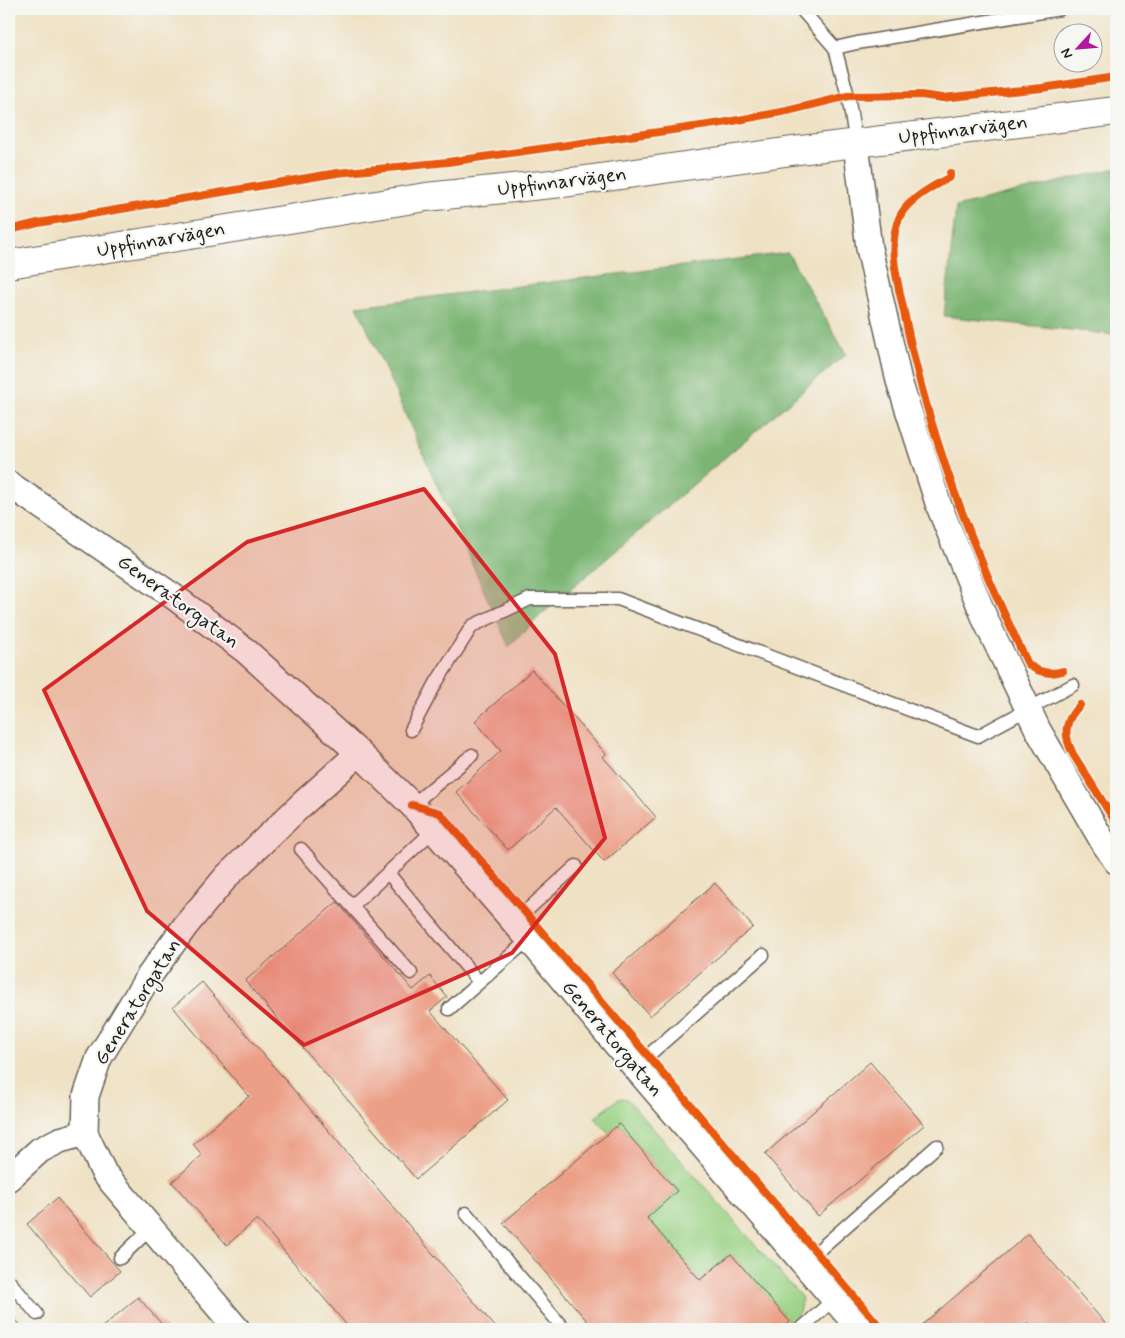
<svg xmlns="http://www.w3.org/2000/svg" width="1125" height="1338" font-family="Mynerve,sans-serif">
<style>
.green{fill:#9bd386;stroke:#5c7851}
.forest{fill:#7cb573;stroke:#4c6848}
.building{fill:#ec9f86}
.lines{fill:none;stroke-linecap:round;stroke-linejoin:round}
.service-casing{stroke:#666156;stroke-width:15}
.minor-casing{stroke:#666156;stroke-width:28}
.tertiary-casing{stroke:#666156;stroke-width:30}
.service{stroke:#fff;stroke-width:12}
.minor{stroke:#fff;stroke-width:25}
.tertiary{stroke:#fff;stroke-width:28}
.cycleway-casing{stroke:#f6f6f2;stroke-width:11}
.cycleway{stroke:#e8590c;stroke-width:8}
.marked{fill:#d62828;fill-opacity:0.2;stroke:#d62828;stroke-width:4;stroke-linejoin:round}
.labels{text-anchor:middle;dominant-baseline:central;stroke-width:4.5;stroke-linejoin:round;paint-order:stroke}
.street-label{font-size:20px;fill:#1c1c1c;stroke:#f6f6f2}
</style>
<rect width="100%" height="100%" fill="#f6f6f2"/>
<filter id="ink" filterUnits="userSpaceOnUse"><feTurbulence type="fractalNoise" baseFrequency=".02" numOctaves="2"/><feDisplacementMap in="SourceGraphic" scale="10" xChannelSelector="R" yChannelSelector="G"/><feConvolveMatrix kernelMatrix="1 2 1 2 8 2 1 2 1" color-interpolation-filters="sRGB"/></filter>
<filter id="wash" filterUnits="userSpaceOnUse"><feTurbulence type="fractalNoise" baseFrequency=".0096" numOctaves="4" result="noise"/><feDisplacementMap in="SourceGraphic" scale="20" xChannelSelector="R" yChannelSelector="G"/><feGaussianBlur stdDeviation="1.12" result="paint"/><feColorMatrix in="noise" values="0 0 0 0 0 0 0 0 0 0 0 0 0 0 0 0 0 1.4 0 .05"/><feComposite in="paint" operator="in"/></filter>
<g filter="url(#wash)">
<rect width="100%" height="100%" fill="#efe1c3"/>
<path class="green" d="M623 1098 628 1100 802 1298 799 1313 790 1322 731 1254 700 1280 647 1218 677 1191 619 1124 609 1133 595 1118 618 1099Z"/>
<path class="forest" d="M1116 168V335L944 316 956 207Z
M788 253 846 354 542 614 509 647 357 306Z"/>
<g id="blocks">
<path class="building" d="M532 670 606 754 603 757 656 817 604 862 556 807 508 850 456 792 501 751 475 721Z
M715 883 753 927 650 1016 612 973Z
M337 902 413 990 430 976 447 997 430 1011 508 1100 416 1179 245 981Z
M202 982 497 1329H350L257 1219 227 1245 172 1182 202 1155 193 1144 249 1096 173 1007Z
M870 1062 924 1125 818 1216 765 1154Z
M619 1124 677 1191 647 1218 700 1280 731 1254 790 1322 781 1329H594L503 1223Z
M57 1198 120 1271 90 1297 27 1224Z
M1028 1234 1110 1329H1034L1028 1322 1020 1329H928L923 1324Z
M138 1297 166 1329H100Z
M9 1312 24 1329H9Z"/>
</g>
</g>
<g filter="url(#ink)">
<use href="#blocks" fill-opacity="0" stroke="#666156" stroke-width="1"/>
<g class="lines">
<defs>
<path id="service" d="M801 9 835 48 848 96 856 144
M835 48 857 43 1060 9
M411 730 436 683 472 626 530 599H618L978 736 1073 685
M412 805 472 755
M301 849 411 973
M388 873 479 982
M352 906 434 830
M514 922 576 866
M449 1009 529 939
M635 1067 763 955
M466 1213 564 1329
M120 1258 151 1228
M804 1263 937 1146
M9 1281 37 1314
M801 1329 834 1299"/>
<path id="minor" d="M856 144 869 248 899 381 939 506 986 621 1038 730 1102 840 1116 861
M9 484 177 599 246 651 359 753 412 805 529 939 635 1067 860 1329
M9 1178 40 1150 60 1140 85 1133
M237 1329 104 1173 85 1133 86 1096 99 1058 147 979 186 925 227 876 300 806 359 753"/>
<path id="tertiary" d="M9 264 426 197 571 182 792 151 1116 111"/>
</defs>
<use href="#service" class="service-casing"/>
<use href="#minor" class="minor-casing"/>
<use href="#tertiary" class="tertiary-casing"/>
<use href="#service" class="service"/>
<use href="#minor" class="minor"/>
<use href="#tertiary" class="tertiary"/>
<defs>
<path id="cycleway" d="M950 173V177C935 185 908 199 900 216 886 245 898 283 904 312 928 434 973 552 1028 664 1038 673 1049 675 1063 671
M9 230 38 223 337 173 448 162 722 123 787 111 848 96 921 95 942 98 1042 88 1116 77
M1080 705C1064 721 1063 734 1073 754L1116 823
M412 805 440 813 882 1329"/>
</defs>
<use href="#cycleway" class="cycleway-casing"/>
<use href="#cycleway" class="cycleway"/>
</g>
</g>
<path class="marked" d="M424 489 555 654 605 838 512 953 304 1045 147 911 44 690 247 542Z"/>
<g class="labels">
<g class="street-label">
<text transform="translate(963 130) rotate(-7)">Uppfinnarvägen</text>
<text transform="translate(562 182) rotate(-7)">Uppfinnarvägen</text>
<text transform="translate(161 240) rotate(-10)">Uppfinnarvägen</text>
<text transform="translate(178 602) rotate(36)">Generatorgatan</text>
<text transform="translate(138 1002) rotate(-58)">Generatorgatan</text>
<text transform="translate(612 1039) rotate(50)">Generatorgatan</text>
</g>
</g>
<rect width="1125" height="1338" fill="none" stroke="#f6f6f2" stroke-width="30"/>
<g transform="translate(1078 48) rotate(244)"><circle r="24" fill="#f6f6f2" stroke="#9f9f9c"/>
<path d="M0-4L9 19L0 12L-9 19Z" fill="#b5179e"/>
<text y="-8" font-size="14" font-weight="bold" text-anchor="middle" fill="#1c1c1c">N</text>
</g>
</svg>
